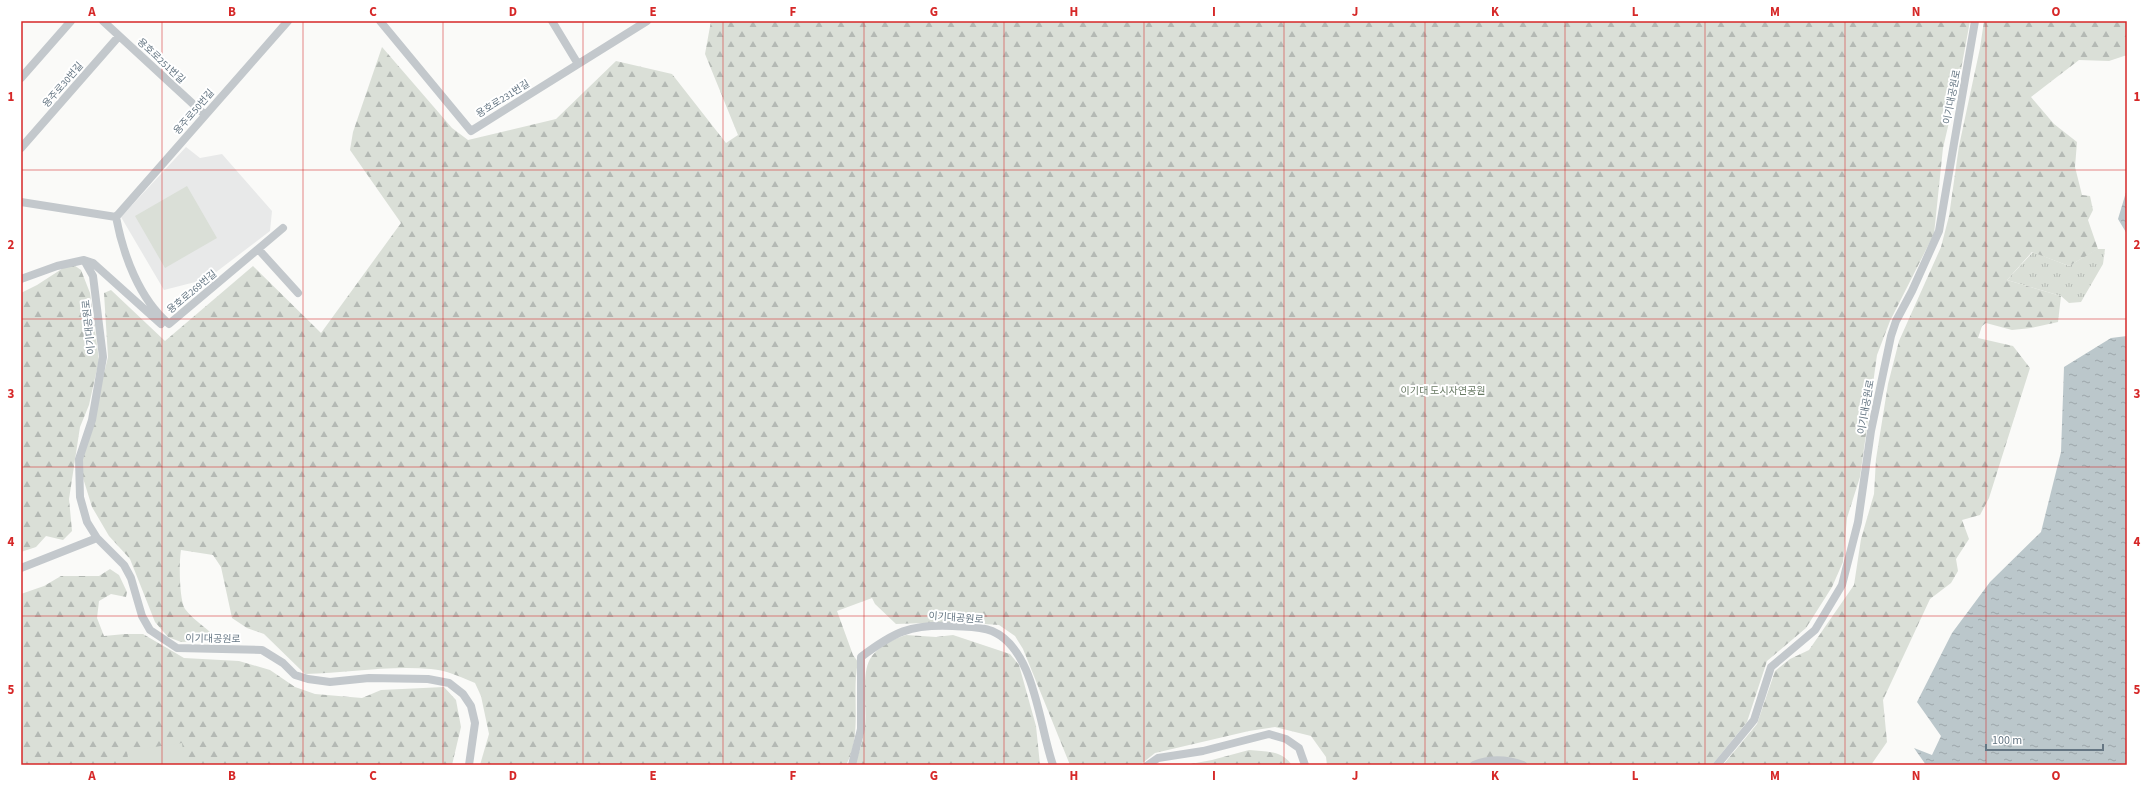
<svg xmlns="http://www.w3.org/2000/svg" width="2148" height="786" font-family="'Source Sans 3','Noto Sans KR',sans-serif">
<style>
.built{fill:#e8e9e9}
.grass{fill:url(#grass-tufts)}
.forest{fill:url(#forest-firs)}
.pitch{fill:#dadfd7}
.water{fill:url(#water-ripples)}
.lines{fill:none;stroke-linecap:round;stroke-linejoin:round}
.minor{stroke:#c3c8cc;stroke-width:8}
.grid{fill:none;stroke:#d62828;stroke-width:1;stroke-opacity:0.55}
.labels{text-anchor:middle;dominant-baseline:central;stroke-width:4;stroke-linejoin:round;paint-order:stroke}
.street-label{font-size:10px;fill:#657683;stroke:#fff}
.park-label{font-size:10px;fill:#687a64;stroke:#fff}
.neatline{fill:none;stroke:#d62828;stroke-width:1.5}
.grid-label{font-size:13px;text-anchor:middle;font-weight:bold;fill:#d62828}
</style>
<defs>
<pattern id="grass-tufts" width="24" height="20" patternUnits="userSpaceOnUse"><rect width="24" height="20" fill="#dadfd7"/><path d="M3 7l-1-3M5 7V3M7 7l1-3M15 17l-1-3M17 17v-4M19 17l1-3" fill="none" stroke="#b4b9b4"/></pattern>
<pattern id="forest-firs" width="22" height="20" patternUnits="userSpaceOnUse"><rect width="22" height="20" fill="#dadfd7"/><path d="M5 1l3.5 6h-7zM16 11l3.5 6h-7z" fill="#b4b9b4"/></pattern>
<pattern id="water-ripples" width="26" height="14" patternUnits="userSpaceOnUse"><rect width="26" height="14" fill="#bbc7cb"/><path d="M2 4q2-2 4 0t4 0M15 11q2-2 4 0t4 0" fill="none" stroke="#9ca6aa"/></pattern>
</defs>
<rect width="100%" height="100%" fill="#fafaf8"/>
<path class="built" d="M186 147 200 158 222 154 272 211 270 231 207 279 164 290 121 217Z"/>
<path class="grass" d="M2097 249H2105L2103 264 2081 302 2069 303 2061 296 2007 280 2033 252 2069 266Z"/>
<path class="forest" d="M711 21H1970L1960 75 1943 148 1934 234 1890 321 1877 355 1860 477 1847 518 1843 562 1832 587 1806 628 1767 661 1747 722 1712 765H1531L1513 759 1472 765H1327L1326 757 1311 736 1275 727 1249 731 1155 753 1140 765H1070L1023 649 1015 636 999 625 956 622 896 624 875 604 872 598 837 611 853 655 858 662C851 693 863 736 846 765H480L489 734 481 696 475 683C461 677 446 670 431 669 389 665 347 673 305 674L264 634 247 628 232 618 221 567 213 555 181 550C179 562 179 599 185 609 192 618 202 625 210 632L211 641 181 642 168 637 155 622 130 559 109 536 92 507 83 478V458L108 357 104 293 111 290 165 341 253 266 321 333 401 223 350 150 353 132 382 47 452 128 468 140 556 119 616 61 672 74 726 143 738 135 705 54Z
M1984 21H2127V55L2109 61 2079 60 2031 97 2054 124 2077 142 2075 167 2082 195 2090 196 2093 210 2088 220 2098 249 2069 266 2032 252 2007 280 2061 296 2058 322 2031 328 2012 330 1986 323 1982 326 1978 338 2013 346 2030 368 1989 498 1980 515 1962 520 1969 539 1956 559 1958 571 1951 583 1930 599 1883 700 1887 742 1871 765H1723L1757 724 1775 671 1790 659 1809 650 1854 585 1861 539 1874 494 1876 459 1888 384 1899 341 1941 247 1949 216 1959 146 1980 48Z
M71 263 81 270 90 293 99 360 89 405 80 427 69 499 72 531 63 540 46 536 36 547 21 552V293L37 285Z
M110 569 119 575 127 592 126 597 111 594 99 601 97 618 104 636 125 634H143L184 658 239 661 270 670 295 687 315 694 362 698 381 690 444 687 456 700 461 727 452 765H21V594L44 586 61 576H99Z
M906 635 936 637 953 635 1010 654 1019 665 1036 726 1040 765H854C860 752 863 740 865 726 867 708 861 675 870 659 877 647 893 639 906 635Z
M1249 750C1267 752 1281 750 1292 765H1185L1212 760Z"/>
<path class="pitch" d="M187 186 217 238 165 268 135 216Z
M182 743 185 765H129L127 751Z"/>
<path class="water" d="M2127 189V234L2118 219Z
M2127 336V765H1926L1914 748 1932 755 1941 736 1917 702 1952 633 1990 582 2041 532 2061 452 2064 367 2111 338Z"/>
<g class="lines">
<path class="minor" d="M103 21 205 115
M380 21 471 131 647 21
M552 21 578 64
M21 78 71 21
M21 148 119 36
M21 202 116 217
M116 217C123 254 139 299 169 324L283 228
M116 217 288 21
M259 250 298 293
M84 260 93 263 161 324
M21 279 57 266 84 260 93 276 103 357 92 420 79 459 80 497 87 522 97 538 124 565 131 578 142 616 150 630 177 648 262 650 283 663 295 675 308 679 330 682 369 678 428 679 449 683 463 694 471 706 475 723 469 765
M21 568 97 538
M852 765 861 729V657C894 632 910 624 953 626 965 627 980 626 992 631 1035 649 1039 726 1053 765
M1148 765 1158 758 1203 751 1269 734 1286 739 1299 748 1305 765
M1474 765C1491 758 1506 759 1523 765
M1717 765 1754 720 1771 667 1815 630 1842 585 1858 522 1871 431 1891 336 1896 321 1912 291 1939 231 1975 21"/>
</g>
<path class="grid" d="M162 21V765M303 21V765M443 21V765M583 21V765M723 21V765M864 21V765M1004 21V765M1144 21V765M1284 21V765M1425 21V765M1565 21V765M1705 21V765M1845 21V765M1986 21V765M21 170H2127M21 319H2127M21 467H2127M21 616H2127"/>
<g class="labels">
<g class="street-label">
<text transform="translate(161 61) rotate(43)">용호로251번길</text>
<text transform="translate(63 85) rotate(-49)">용주로30번길</text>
<text transform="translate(1952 97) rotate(-79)">이기대공원로</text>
<text transform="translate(503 99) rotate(-32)">용호로231번길</text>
<text transform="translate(194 112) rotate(-49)">용주로50번길</text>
<text transform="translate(192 292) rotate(-40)">용호로269번길</text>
<text transform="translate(89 327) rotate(-96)">이기대공원로</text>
<text transform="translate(1866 407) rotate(-80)">이기대공원로</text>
<text transform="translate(956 618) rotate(4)">이기대공원로</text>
<text transform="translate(213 639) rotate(1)">이기대공원로</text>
</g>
<g class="park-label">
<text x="1443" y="391">이기대 도시자연공원</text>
</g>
</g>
<rect width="2148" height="786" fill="none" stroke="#ffffff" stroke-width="44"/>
<path d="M1986 744v6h117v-6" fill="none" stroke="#657683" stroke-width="2"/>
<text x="1992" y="744" font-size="12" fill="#657683" stroke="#ffffff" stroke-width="3" paint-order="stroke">100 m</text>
<rect x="22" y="22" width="2104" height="742" class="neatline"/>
<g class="grid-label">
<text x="92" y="16">A</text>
<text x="232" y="16">B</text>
<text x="373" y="16">C</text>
<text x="513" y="16">D</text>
<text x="653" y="16">E</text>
<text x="793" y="16">F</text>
<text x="934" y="16">G</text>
<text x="1074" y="16">H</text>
<text x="1214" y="16">I</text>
<text x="1355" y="16">J</text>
<text x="1495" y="16">K</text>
<text x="1635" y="16">L</text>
<text x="1775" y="16">M</text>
<text x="1916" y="16">N</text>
<text x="2056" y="16">O</text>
<text x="11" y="101">1</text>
<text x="2137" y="101">1</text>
<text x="11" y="249">2</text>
<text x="2137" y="249">2</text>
<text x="11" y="398">3</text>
<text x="2137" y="398">3</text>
<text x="11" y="546">4</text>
<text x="2137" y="546">4</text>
<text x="11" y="694">5</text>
<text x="2137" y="694">5</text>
<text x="92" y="780">A</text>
<text x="232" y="780">B</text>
<text x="373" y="780">C</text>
<text x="513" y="780">D</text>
<text x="653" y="780">E</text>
<text x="793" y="780">F</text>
<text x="934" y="780">G</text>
<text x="1074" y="780">H</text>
<text x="1214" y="780">I</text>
<text x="1355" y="780">J</text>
<text x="1495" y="780">K</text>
<text x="1635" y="780">L</text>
<text x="1775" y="780">M</text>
<text x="1916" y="780">N</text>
<text x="2056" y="780">O</text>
</g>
</svg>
